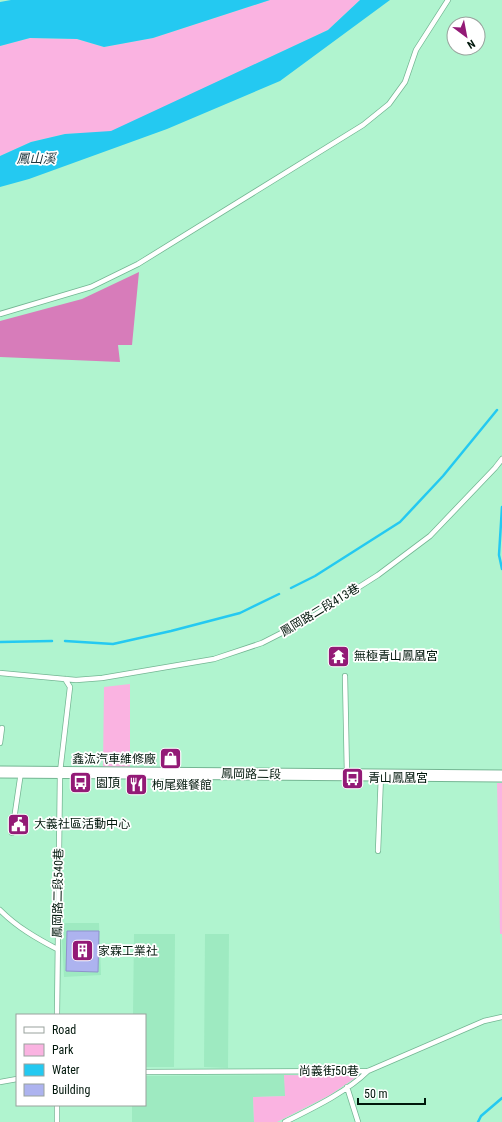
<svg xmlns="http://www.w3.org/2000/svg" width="502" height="1122" font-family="'Roboto Condensed','Noto Sans TC',sans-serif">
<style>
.built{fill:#9eeac1}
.green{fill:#fab3e1}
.forest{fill:#d77cba}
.water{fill:#24c9f1}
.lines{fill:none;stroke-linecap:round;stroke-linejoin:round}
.stream{stroke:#24c9f1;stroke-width:2.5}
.building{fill:#adb3ef;stroke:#8e93cc}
.service-casing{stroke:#74b693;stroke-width:6}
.tertiary-casing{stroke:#74b693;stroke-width:13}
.service{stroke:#fff;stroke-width:4.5}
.tertiary{stroke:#fff;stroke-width:11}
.labels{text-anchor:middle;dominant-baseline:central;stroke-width:3.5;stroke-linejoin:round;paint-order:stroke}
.street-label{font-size:12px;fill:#00170b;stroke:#fff}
.poi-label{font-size:12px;fill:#00170b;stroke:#fff;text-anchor:start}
.water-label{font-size:13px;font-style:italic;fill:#1d353d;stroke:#fff}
</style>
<rect width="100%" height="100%" fill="#b0f4cf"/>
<path class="built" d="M62 923H99L101 975 64 977 62 941Z
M134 934H175L174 1067H145V1015H133Z
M205 934H229L228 1068 204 1067Z
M284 1075 286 1096 253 1097 254 1122H132V1105H145V1076Z"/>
<path class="green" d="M270 0H360L328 30 111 132 65 134 31 142 0 156V46L30 38 77 39 104 47 153 38Z
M130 684V767H103L104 687Z
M497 783H502V934H500Z
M284 1075 358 1076 330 1095 277 1122H254L253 1097 285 1096Z"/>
<path class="forest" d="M139 272 132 345H118L120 362 0 357V321L82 299Z"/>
<path class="water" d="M11 0H270L153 38 104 47 77 39 30 38 0 46V2Z
M360 0H390L280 81 167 129 29 179 0 187V156L31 142 65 134 111 131 328 30Z"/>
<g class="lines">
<path class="stream" d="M502 507 499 555 502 569
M291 588 315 576 400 522 443 476 497 410
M65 641 113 644 171 631 240 613 279 594
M0 642 52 641
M478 1122 481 1116 502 1098"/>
</g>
<path class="building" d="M67 931H99L98 972 66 971Z"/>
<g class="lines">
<defs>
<path id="service" d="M0 314 91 287 138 264 363 125 389 104 405 82 416 50 448 0
M0 673 76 680 102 678 214 659 262 643 307 620 378 575 430 536 495 468 502 459
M345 676 347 775
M0 743 2 728
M12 833 21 772
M378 851 381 775
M0 910C17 927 36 938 57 949
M57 1015 60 772 70 687 65 679
M145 1072 368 1071 484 1021 502 1017
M0 1082 17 1079
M347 1087 358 1122
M57 1122V1105
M285 1122C311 1109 347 1092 368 1071"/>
<path id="tertiary" d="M0 772 502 776"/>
</defs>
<use href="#service" class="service-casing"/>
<use href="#tertiary" class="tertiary-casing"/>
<use href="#service" class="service"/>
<use href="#tertiary" class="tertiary"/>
</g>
<defs>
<symbol id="temple-square" viewBox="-11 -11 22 22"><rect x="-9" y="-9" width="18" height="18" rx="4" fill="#931a76" stroke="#fff"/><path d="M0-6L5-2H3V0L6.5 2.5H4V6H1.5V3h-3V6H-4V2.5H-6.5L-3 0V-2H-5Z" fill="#fff"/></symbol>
<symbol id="shop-square" viewBox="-11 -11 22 22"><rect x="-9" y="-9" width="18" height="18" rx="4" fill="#931a76" stroke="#fff"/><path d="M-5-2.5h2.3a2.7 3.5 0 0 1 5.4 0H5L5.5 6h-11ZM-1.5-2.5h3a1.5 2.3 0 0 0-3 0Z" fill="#fff"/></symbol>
<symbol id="bus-square" viewBox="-11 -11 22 22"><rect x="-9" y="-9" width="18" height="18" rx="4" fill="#931a76" stroke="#fff"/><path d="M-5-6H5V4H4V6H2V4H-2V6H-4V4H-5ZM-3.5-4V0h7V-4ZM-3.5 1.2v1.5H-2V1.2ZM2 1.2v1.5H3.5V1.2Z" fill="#fff"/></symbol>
<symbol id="restaurant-square" viewBox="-11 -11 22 22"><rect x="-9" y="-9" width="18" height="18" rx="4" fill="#931a76" stroke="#fff"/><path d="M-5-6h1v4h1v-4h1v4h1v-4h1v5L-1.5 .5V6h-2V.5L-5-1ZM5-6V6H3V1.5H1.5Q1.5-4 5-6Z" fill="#fff"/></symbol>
<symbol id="civic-square" viewBox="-11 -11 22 22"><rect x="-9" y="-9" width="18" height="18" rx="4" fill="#931a76" stroke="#fff"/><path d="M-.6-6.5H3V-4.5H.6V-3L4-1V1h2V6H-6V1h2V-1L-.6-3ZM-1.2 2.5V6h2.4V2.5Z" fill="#fff"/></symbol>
<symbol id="building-square" viewBox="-11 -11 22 22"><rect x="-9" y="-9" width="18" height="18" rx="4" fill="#931a76" stroke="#fff"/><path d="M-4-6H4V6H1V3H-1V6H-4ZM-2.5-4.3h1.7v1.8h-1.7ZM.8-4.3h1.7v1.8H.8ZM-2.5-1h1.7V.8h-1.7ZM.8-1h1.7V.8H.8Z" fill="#fff"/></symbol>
</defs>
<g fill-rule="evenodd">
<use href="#temple-square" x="326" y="644" width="25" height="25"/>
<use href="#shop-square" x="158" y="746" width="25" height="25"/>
<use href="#bus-square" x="340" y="766" width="25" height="25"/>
<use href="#bus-square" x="68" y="770" width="25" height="25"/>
<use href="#restaurant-square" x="124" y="772" width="25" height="25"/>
<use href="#civic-square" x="6" y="812" width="25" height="25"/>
<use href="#building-square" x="70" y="938" width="25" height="25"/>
</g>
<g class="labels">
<g class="street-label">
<text transform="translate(320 610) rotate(-31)">鳳岡路二段413巷</text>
<text transform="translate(251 774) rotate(1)">鳳岡路二段</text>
<text transform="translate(58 893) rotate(-89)">鳳岡路二段540巷</text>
<text x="329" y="1071">尚義街50巷</text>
</g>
<g class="poi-label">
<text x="354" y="656">無極青山鳳凰宮</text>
<text x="156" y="759" text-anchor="end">鑫汯汽車維修廠</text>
<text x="368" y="778">青山鳳凰宮</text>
<text x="96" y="783">園頂</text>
<text x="152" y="785">枸尾雞餐館</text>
<text x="34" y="824">大義社區活動中心</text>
<text x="98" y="951">家霖工業社</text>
</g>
<g class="water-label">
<text x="36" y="158">鳳山溪</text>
</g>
</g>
<rect x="16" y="1014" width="130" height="92" fill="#ffffff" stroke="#99a29d"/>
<rect x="24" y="1027" width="20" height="6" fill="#ffffff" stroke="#99a29d"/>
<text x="52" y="1034" font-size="12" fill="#00170b">Road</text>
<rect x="24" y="1044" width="20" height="12" fill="#fab3e1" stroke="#99a29d"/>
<text x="52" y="1054" font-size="12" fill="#00170b">Park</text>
<rect x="24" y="1064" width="20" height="12" fill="#24c9f1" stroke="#99a29d"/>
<text x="52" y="1074" font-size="12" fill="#00170b">Water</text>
<rect x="24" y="1084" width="20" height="12" fill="#adb3ef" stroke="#99a29d"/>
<text x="52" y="1094" font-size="12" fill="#00170b">Building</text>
<g transform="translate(466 36) rotate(148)"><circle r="19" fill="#ffffff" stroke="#99a29d"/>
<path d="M0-3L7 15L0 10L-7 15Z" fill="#931a76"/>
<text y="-6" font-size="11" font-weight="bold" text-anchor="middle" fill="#00170b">N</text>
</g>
<path d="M358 1098v6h67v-6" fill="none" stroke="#00170b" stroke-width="2"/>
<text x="364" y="1098" font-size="12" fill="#00170b" stroke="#ffffff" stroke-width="3" paint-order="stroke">50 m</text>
</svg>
